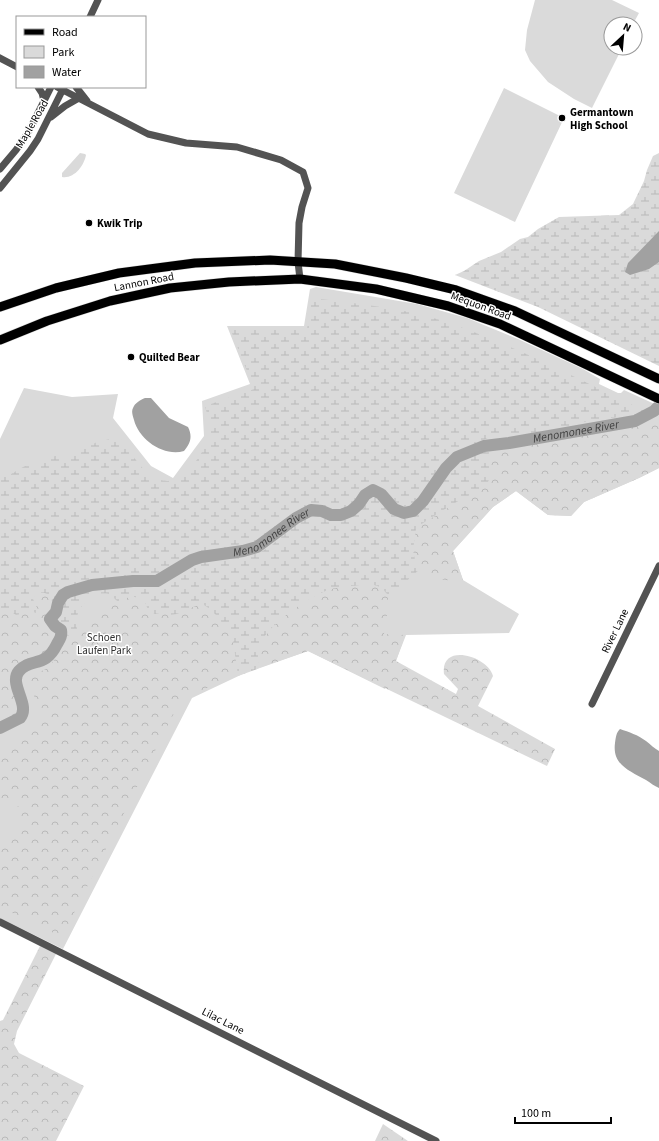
<svg xmlns="http://www.w3.org/2000/svg" width="659" height="1141" font-family="'Source Sans 3',sans-serif">
<style>
.green{fill:#dadada}
.forest{fill:url(#forest-crowns)}
.wetland{fill:url(#wetland-marsh)}
.water{fill:#a1a1a1}
.lines{fill:none;stroke-linecap:round;stroke-linejoin:round}
.river{stroke:#a1a1a1;stroke-width:12}
.major-casing{stroke:#dbdbdb;stroke-width:10}
.minor{stroke:#535353;stroke-width:7}
.major{stroke:#000;stroke-width:9}
.poi-dot{fill:#000;stroke:#fff;stroke-width:1.5}
.labels{text-anchor:middle;dominant-baseline:central;stroke-width:3;stroke-linejoin:round;paint-order:stroke}
.poi-label{font-size:11px;font-weight:bold;fill:#000;stroke:#fff;text-anchor:start}
.street-label{font-size:11px;fill:#000;stroke:#fff}
.park-label{font-size:11px;fill:#313131;stroke:#fff}
.water-label{font-size:12px;font-style:italic;fill:#424242;stroke:#fff}
</style>
<defs>
<pattern id="forest-crowns" width="20" height="18" patternUnits="userSpaceOnUse"><rect width="20" height="18" fill="#dadada"/><path d="M2 6a3 3 0 1 1 6 0M12 15a3 3 0 1 1 6 0" fill="none" stroke="#b9b9b9"/></pattern>
<pattern id="wetland-marsh" width="20" height="14" patternUnits="userSpaceOnUse"><rect width="20" height="14" fill="#dadada"/><path d="M1 5h8M5 5V1M11 12h8M15 12V8" fill="none" stroke="#b9b9b9"/></pattern>
</defs>
<rect width="100%" height="100%" fill="#fff"/>
<path class="green" d="M535 0H612L639 13 633 24H611V48H622L592 108 574 99 548 82 530 61 525 50 527 30Z
M504 88 564 118 515 222 454 193Z
M80 153 85 154 86 155C84 166 74 179 62 177V173Z
M316 287 417 304 467 318 518 339 583 369 600 379 599 384 618 393H621L624 390 659 406V468L639 478 584 502 571 516 548 515 516 491 493 507 453 551 463 580 519 614 509 633 406 635 385 689 308 651 247 672 192 698 63 949 0 918V439L24 388 72 397 118 394 113 418 151 466 173 478 204 436 202 401 250 384 227 326H304L310 289Z"/>
<path class="forest" d="M653 416 659 419V468L639 478 584 502 571 516 548 515 516 491 493 507 453 551 463 580C447 582 419 578 414 560 411 550 415 538 416 528L459 501 483 488 491 475 488 457 489 452 496 448 504 446 528 445 551 439H568L599 431 639 424 648 421Z
M370 584C375 585 382 586 385 590 392 597 385 624 384 634L405 635 396 661 456 694 458 689 444 674C440 642 488 656 493 676L478 706 555 749 547 766 308 651 260 668C258 661 256 654 259 647 266 626 309 595 330 589 343 586 357 586 370 584Z
M39 592 46 593 52 598V604L47 616 50 625 59 633C58 636 49 652 46 654 37 660 15 662 12 673 9 687 19 700 20 713L17 717 0 723V608L13 613 26 609 32 613 36 607 33 599 35 594Z
M128 597H135L145 601 148 606 159 612 177 614 195 606 204 605 210 609 218 617 233 639 238 665 237 672 179 703 62 937 0 907V846L3 842 18 836C23 826 17 821 15 811L19 804C13 799 7 806 0 807V758C3 754 8 748 13 745 23 740 31 737 37 726 39 721 41 714 40 708 39 700 24 686 28 678 30 673 39 673 44 670 56 663 63 644 69 632H75L78 635 83 633 84 629 97 620 102 601H123Z
M40 946 56 954 17 1031 14 1044 19 1053 84 1086 56 1141H0V1021L3 1020Z
M383 1124 408 1141H375Z"/>
<path class="wetland" d="M659 153V366L538 307 455 275 464 271 479 261 501 252 520 239 528 237 538 229 559 217 619 215 633 204 644 181 647 170 653 156Z
M311 298C353 303 396 307 437 319 509 342 576 378 645 411L639 414 583 422 566 427H558L522 435 517 433H508L490 437 455 453 446 460 425 488 418 502 411 506 402 507C390 499 394 492 381 485 361 476 360 507 346 509 342 510 339 509 336 508 324 506 316 503 303 508L258 543 240 544 233 547 197 553 185 559 160 576 151 578 127 577 110 580 91 581 79 584 66 588 59 594V598L55 602 54 609 48 619C45 612 52 606 52 598 47 592 42 592 35 594L33 599 38 610 36 613 26 609 22 614 16 615 13 613 0 608V477L11 474 23 467 55 456 71 455 97 442 119 437C128 448 139 467 150 475 173 490 188 474 200 455 204 449 209 443 210 436 212 427 207 415 205 406L254 389 230 328 307 329Z
M484 452H489C488 462 493 472 488 482 483 491 469 495 460 500 445 509 430 518 416 528 414 546 410 554 420 569L389 597C380 581 368 584 352 586 344 587 335 587 328 590 307 598 266 625 259 647 257 654 258 661 260 668L238 676 233 639 218 617 210 609 204 605 195 606 177 614 170 615 165 612 155 614 148 610 145 602 135 597H128L123 601 118 602C116 600 113 597 111 595 98 589 82 602 78 613 76 620 77 628 77 635L75 632H69L64 626 58 624 57 618 62 613 63 605 65 598 69 596 95 590 127 586 153 585 176 576 199 562 211 561 244 554 259 553 271 546 292 526 311 516H322L336 520 350 519 364 507 372 496C382 495 388 519 410 517 424 516 430 497 437 487 440 482 446 481 449 477 452 471 454 466 459 461Z"/>
<path class="water" d="M659 231V262L649 269 630 275 625 272 628 263Z
M145 398H151L169 418 188 427C193 437 190 444 184 451 164 457 139 440 134 420 133 416 131 412 133 408 135 403 140 400 145 398Z
M620 729C629 732 638 735 646 741 651 745 654 748 659 751V788C654 786 651 783 646 780 630 771 612 765 615 743 616 737 616 733 620 729Z"/>
<g class="lines">
<path class="river" id="s1" d="M0 728 20 718C31 705 8 684 19 671 31 657 45 669 57 644 60 639 62 636 61 630L55 626 50 619 56 612 58 603 63 595 68 592 92 585 133 581H157L192 560 201 557 243 551 257 547 296 518 311 510 322 511 331 515H341L351 511 359 504 365 495 373 490 381 494 394 509 404 513 413 511 423 501 446 468 457 457 484 446 509 443 635 421 654 411 659 406"/>
<defs>
<path id="major" d="M0 307 56 288 119 273 195 263 270 260 335 264 406 278 456 290 515 311 659 379
M0 340 47 321 110 301 170 288 229 282 300 279 376 289 448 306 500 324 659 399"/>
</defs>
<use href="#major" class="major-casing"/>
<path class="minor" d="M90 17 98 0
M0 58 17 67
M38 87 42 93 44 101
M57 87 148 134 186 143 237 147 281 160 303 172 308 188 302 207 299 223 298 262 300 279
M76 87 87 101
M51 117 65 106 79 98
M0 169 16 150 29 131 51 87
M0 188 30 151 38 139 64 87
M592 704 659 566
M0 922 436 1141"/>
<use href="#major" class="major"/>
</g>
<g class="poi-dot">
<circle cx="562" cy="118" r="4"/>
<circle cx="89" cy="223" r="4"/>
<circle cx="131" cy="357" r="4"/>
</g>
<g class="labels">
<g class="poi-label">
<text x="570" y="112">Germantown<tspan x="570" dy="13">High School</tspan></text>
<text x="97" y="223">Kwik Trip</text>
<text x="139" y="357">Quilted Bear</text>
</g>
<g class="street-label">
<text transform="translate(32 124) rotate(-60)">Maple Road</text>
<text transform="translate(144 282) rotate(-11)">Lannon Road</text>
<text transform="translate(481 306) rotate(20)">Mequon Road</text>
<text transform="translate(615 631) rotate(-64)">River Lane</text>
<text transform="translate(223 1021) rotate(27)">Lilac Lane</text>
</g>
<g class="park-label">
<text x="104" y="637">Schoen<tspan x="104" dy="13">Laufen Park</tspan></text>
</g>
<g class="water-label">
<text stroke="none"><textPath href="#s1" startOffset="761">Menomonee River</textPath></text>
<text stroke="none"><textPath href="#s1" startOffset="401">Menomonee River</textPath></text>
</g>
</g>
<rect x="16" y="16" width="130" height="72" fill="#ffffff" stroke="#999999"/>
<rect x="24" y="29" width="20" height="6" fill="#000000" stroke="#999999"/>
<text x="52" y="36" font-size="12" fill="#000000">Road</text>
<rect x="24" y="46" width="20" height="12" fill="#dadada" stroke="#999999"/>
<text x="52" y="56" font-size="12" fill="#000000">Park</text>
<rect x="24" y="66" width="20" height="12" fill="#a1a1a1" stroke="#999999"/>
<text x="52" y="76" font-size="12" fill="#000000">Water</text>
<g transform="translate(623 36) rotate(26)"><circle r="19" fill="#ffffff" stroke="#999999"/>
<path d="M0-3L7 15L0 10L-7 15Z" fill="#000000"/>
<text y="-6" font-size="11" font-weight="bold" text-anchor="middle" fill="#000000">N</text>
</g>
<path d="M515 1117v6h96v-6" fill="none" stroke="#000000" stroke-width="2"/>
<text x="521" y="1117" font-size="12" fill="#000000" stroke="#ffffff" stroke-width="3" paint-order="stroke">100 m</text>
</svg>
